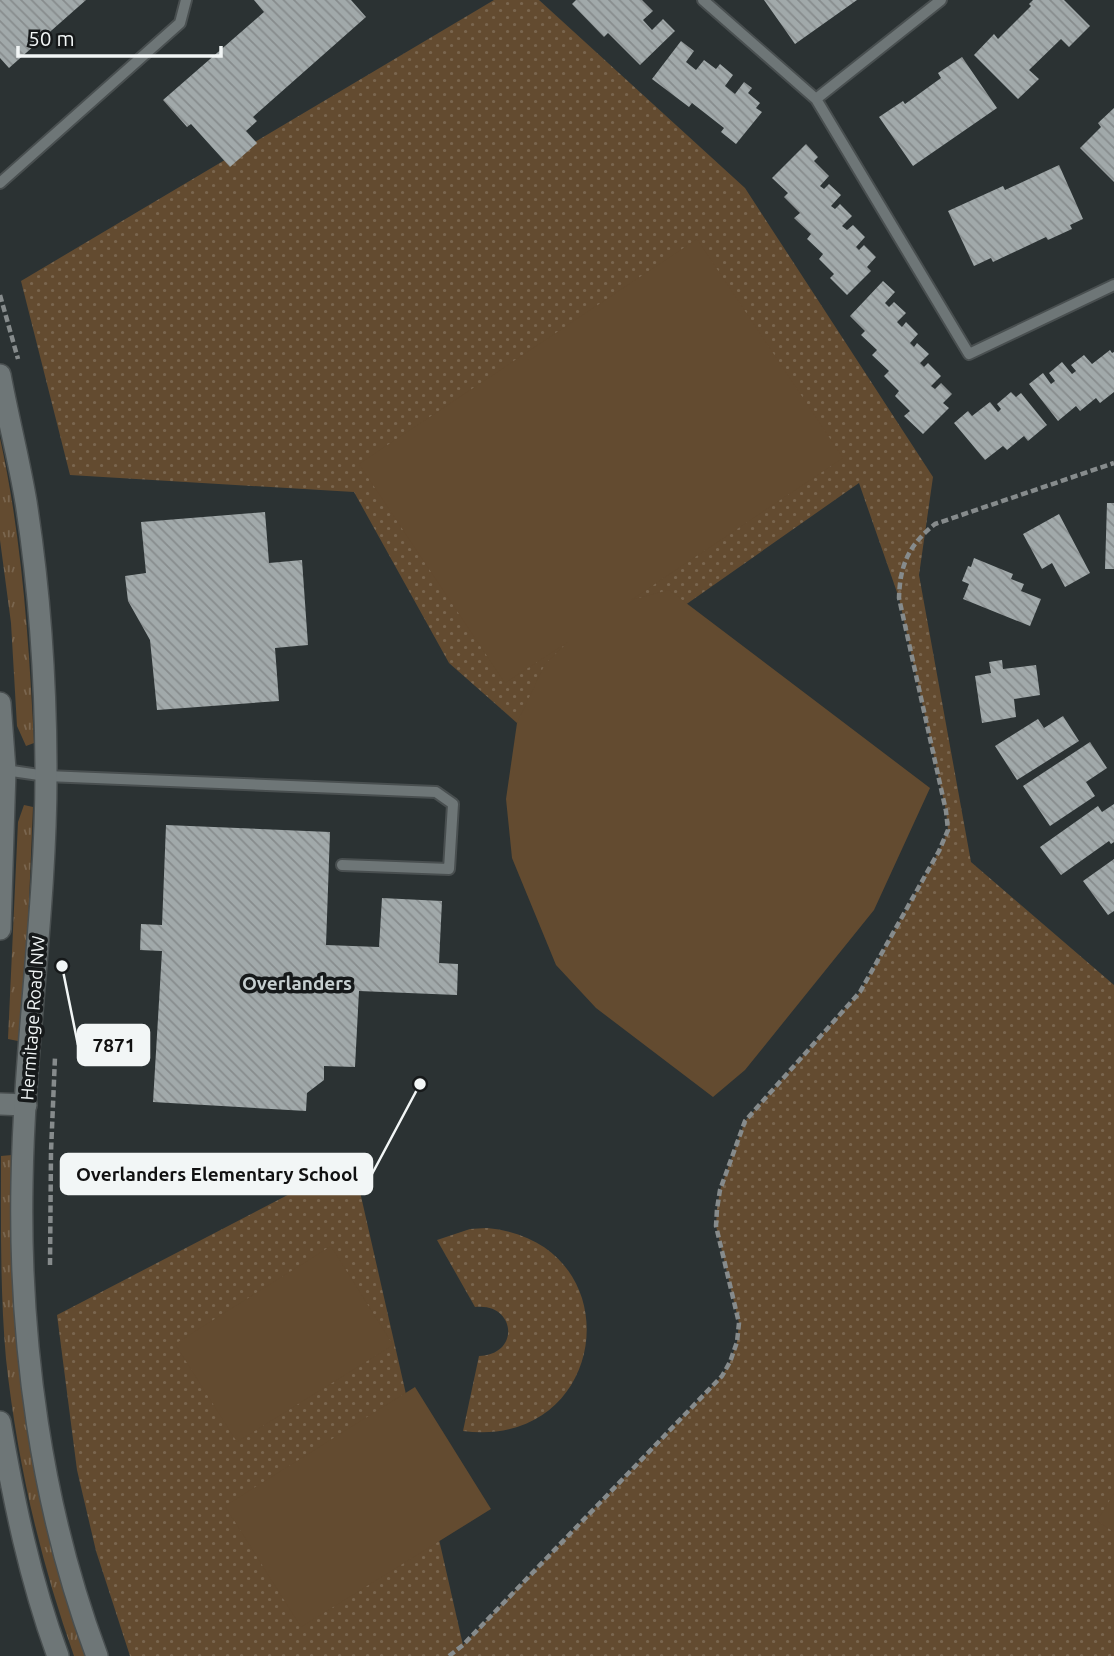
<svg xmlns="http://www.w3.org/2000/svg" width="1114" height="1656" font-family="Ubuntu,sans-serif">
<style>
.grass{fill:url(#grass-tufts)}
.park{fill:url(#park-dots)}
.pitch{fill:#634b30}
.building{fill:url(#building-back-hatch)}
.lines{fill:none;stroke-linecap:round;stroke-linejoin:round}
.lane-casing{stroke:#494f50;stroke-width:14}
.street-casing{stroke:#494f50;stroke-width:24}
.secondary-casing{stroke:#494f50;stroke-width:24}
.path{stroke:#868b8c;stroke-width:4.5;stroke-dasharray:7 3.5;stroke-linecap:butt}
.lane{stroke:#6e7677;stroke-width:10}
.street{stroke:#6e7677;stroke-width:21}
.secondary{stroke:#6e7677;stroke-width:21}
.labels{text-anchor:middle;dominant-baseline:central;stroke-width:7;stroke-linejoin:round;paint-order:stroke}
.street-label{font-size:18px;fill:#f2f6f6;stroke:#16191a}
.neighbourhood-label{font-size:19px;font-weight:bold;fill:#c6cfd0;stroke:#16191a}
.leader{fill:none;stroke:#f2f6f6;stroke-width:2.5}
.callout-dot{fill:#f2f6f6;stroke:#16191a;stroke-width:2.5}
.callout{fill:#f2f6f6;stroke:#f2f6f6;stroke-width:2.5}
.callout-label{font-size:19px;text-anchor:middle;font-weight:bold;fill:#111}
</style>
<defs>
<pattern id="grass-tufts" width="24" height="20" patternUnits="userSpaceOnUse" patternTransform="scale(1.75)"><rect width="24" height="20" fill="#634b30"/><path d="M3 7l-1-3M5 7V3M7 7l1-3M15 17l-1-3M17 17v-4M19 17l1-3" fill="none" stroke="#7a664f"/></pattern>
<pattern id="park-dots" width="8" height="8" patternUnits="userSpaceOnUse" patternTransform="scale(1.75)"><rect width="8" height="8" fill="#634b30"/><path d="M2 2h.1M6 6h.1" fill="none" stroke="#7a664f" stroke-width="1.8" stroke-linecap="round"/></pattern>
<pattern id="building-back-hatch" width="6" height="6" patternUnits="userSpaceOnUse" patternTransform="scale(1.75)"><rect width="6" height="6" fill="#a1a9aa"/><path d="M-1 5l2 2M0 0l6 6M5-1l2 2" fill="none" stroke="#878c8d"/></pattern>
</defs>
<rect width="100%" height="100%" fill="#2b3233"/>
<path class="grass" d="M0 438C22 538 29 641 34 743L26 746 17 726 11 623 0 540Z
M24 805 33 807 24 1020 18 1041 8 1039 18 822Z
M12 1155 16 1163V1240L89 1656H74C40 1560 17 1461 6 1359 0 1292 1 1224 1 1156Z"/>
<path class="park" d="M494 0H539L745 188 933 477 919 575 971 862 1114 985V1656H130L96 1551 77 1470 57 1315 353 1161 463 1645 722 1376 730 1362 737 1342 739 1323 716 1226 717 1209 720 1190 745 1121 860 992 939 851 948 830 946 811 899 598 859 483 517 723 449 663 354 492 70 475 21 281Z
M487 1228C635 1242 611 1450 463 1431L479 1356C521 1355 516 1302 475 1307L437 1240 470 1229Z"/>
<path class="pitch" d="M697 239 843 458 631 600 669 590 930 788 874 910 745 1070 713 1097 596 1008 556 965 512 858 506 799 517 723 545 664 568 642 505 683 359 464Z
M331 1246 393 1345 237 1442 175 1344Z
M415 1387 491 1509 301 1627 225 1506Z
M1114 1493V1532L1097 1521Z"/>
<path class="building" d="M0 0H86L9 68 0 58Z
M254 0H351L366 17 253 117 257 121 246 131 257 143 230 167 191 124 187 127 163 100 264 12Z
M576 0H642L653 11 643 20 652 30 663 19 675 31 640 65 608 33 604 37 572 4Z
M764 0H857L795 44Z
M1033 0H1064L1090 26 1069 47 1061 39 1029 70 1039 79 1018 99 974 55 994 34 998 39 1031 6 1029 4Z
M681 41 694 51 686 62 696 70 704 60 716 69 720 64 733 75 725 86 735 94 744 82 752 88 748 93 760 103 756 108 762 112 736 144 721 132 724 128 692 103 689 107 652 79Z
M962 57 997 108 913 166 879 117 903 101 905 104 941 78 938 73Z
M1114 108V182L1080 148 1101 127 1098 123Z
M806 144 818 157 814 161 829 176 820 186 824 189 829 184 841 195 831 206 835 209 840 204 852 216 842 226 847 230 853 225 865 237 856 247 859 250 864 245 876 257 867 267 871 271 847 295 830 278 834 274 819 259 823 254 807 239 811 234 794 218 800 213 784 197 788 193 772 178Z
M1059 165 1083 219 1070 225 1072 229 1048 240 1046 237 993 262 991 258 974 266 948 211 1003 186 1005 190Z
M883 281 895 292 885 303 889 307 894 302 906 313 897 322 902 327 906 322 918 334 910 343 914 347 917 343 929 354 920 363 924 367 928 363 941 376 931 386 935 389 941 383 952 394 943 403 949 408 923 434 904 416 910 411 895 396 899 391 884 376 889 371 872 355 877 350 861 335 865 331 850 316Z
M1110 350 1112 353 1114 352V392L1100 403 1096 398 1080 411 1076 406 1058 421 1029 384 1043 373 1051 384 1055 381 1049 373 1062 362 1072 374 1076 371 1071 365 1084 355 1092 364Z
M1011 392 1016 397 1021 393 1047 425 1028 441 1024 436 1007 450 1003 446 985 460 954 423 968 411 972 416 990 402 998 412 1001 409 997 404Z
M1107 503H1114V569H1105Z
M265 512 269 563 302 560 308 645 275 648 279 701 157 710 150 640 128 601 125 576 146 573 141 522Z
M1059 514 1090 573 1065 587 1052 563 1042 569 1023 534Z
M974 558 1013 574 1011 579 1024 584 1021 591 1041 599 1030 626 963 599 969 584 962 581 968 566 971 567Z
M1002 660 1003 669 1036 665 1040 695 1014 699 1016 717 982 723 975 676 991 673 989 662Z
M1063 716 1079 741 1017 780 995 746 1038 719 1044 728Z
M1090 742 1107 768 1086 782 1095 796 1050 826 1023 786Z
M1114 804V842L1111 844 1109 841 1061 875 1040 847 1098 806 1102 812Z
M166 825 330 832 326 945 379 947 382 898 442 901 439 963 458 964 457 995 359 991 355 1067 324 1066V1080L307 1093 306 1111 153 1102 162 951 140 950 141 924 162 925Z
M1114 859V911L1108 915 1083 881Z"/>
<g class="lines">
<defs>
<path id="lane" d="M703 0 816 99 969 354 1114 285
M816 99 941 0
M0 183 180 23 186 0
M5 770 46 776 436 792 453 804 449 869 342 865"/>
<path id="street" d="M0 1104 26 1105"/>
<path id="secondary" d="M0 375C8 418 19 460 26 502 40 592 46 684 46 775 46 911 24 1047 22 1183 19 1342 41 1507 97 1656
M0 703 5 770 0 929
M0 1422C14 1502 30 1580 58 1656"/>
</defs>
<use href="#lane" class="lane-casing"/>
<use href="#street" class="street-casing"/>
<use href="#secondary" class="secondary-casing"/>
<path class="path" d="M0 295 18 359
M50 1265 51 1152 55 1057
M449 1656 463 1645 722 1376 730 1362 737 1342 739 1323 716 1226 717 1209 720 1190 745 1121 860 992 939 851 948 830 946 811 899 598C900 564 909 545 935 524L1114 463"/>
<use href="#lane" class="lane"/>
<use href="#street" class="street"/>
<use href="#secondary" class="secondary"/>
</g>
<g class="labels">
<g class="street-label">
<text transform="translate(32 1018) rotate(-86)">Hermitage Road NW</text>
</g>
<g class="neighbourhood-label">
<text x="297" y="983">Overlanders</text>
</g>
</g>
<path class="leader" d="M62 966L78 1045M420 1084L372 1174"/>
<g class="callout-dot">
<circle cx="62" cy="966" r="7"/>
<circle cx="420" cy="1084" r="7"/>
</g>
<g class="callout">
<rect x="78" y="1025" width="71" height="40" rx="7"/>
<rect x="61" y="1154" width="311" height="40" rx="7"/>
</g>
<g class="callout-label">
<text x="114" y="1052">7871</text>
<text x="217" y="1181">Overlanders Elementary School</text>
</g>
<path d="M18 46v10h203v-10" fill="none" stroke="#f2f6f6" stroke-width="3.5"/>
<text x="28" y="46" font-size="21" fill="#f2f6f6" stroke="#16191a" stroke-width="5" paint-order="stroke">50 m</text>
</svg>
